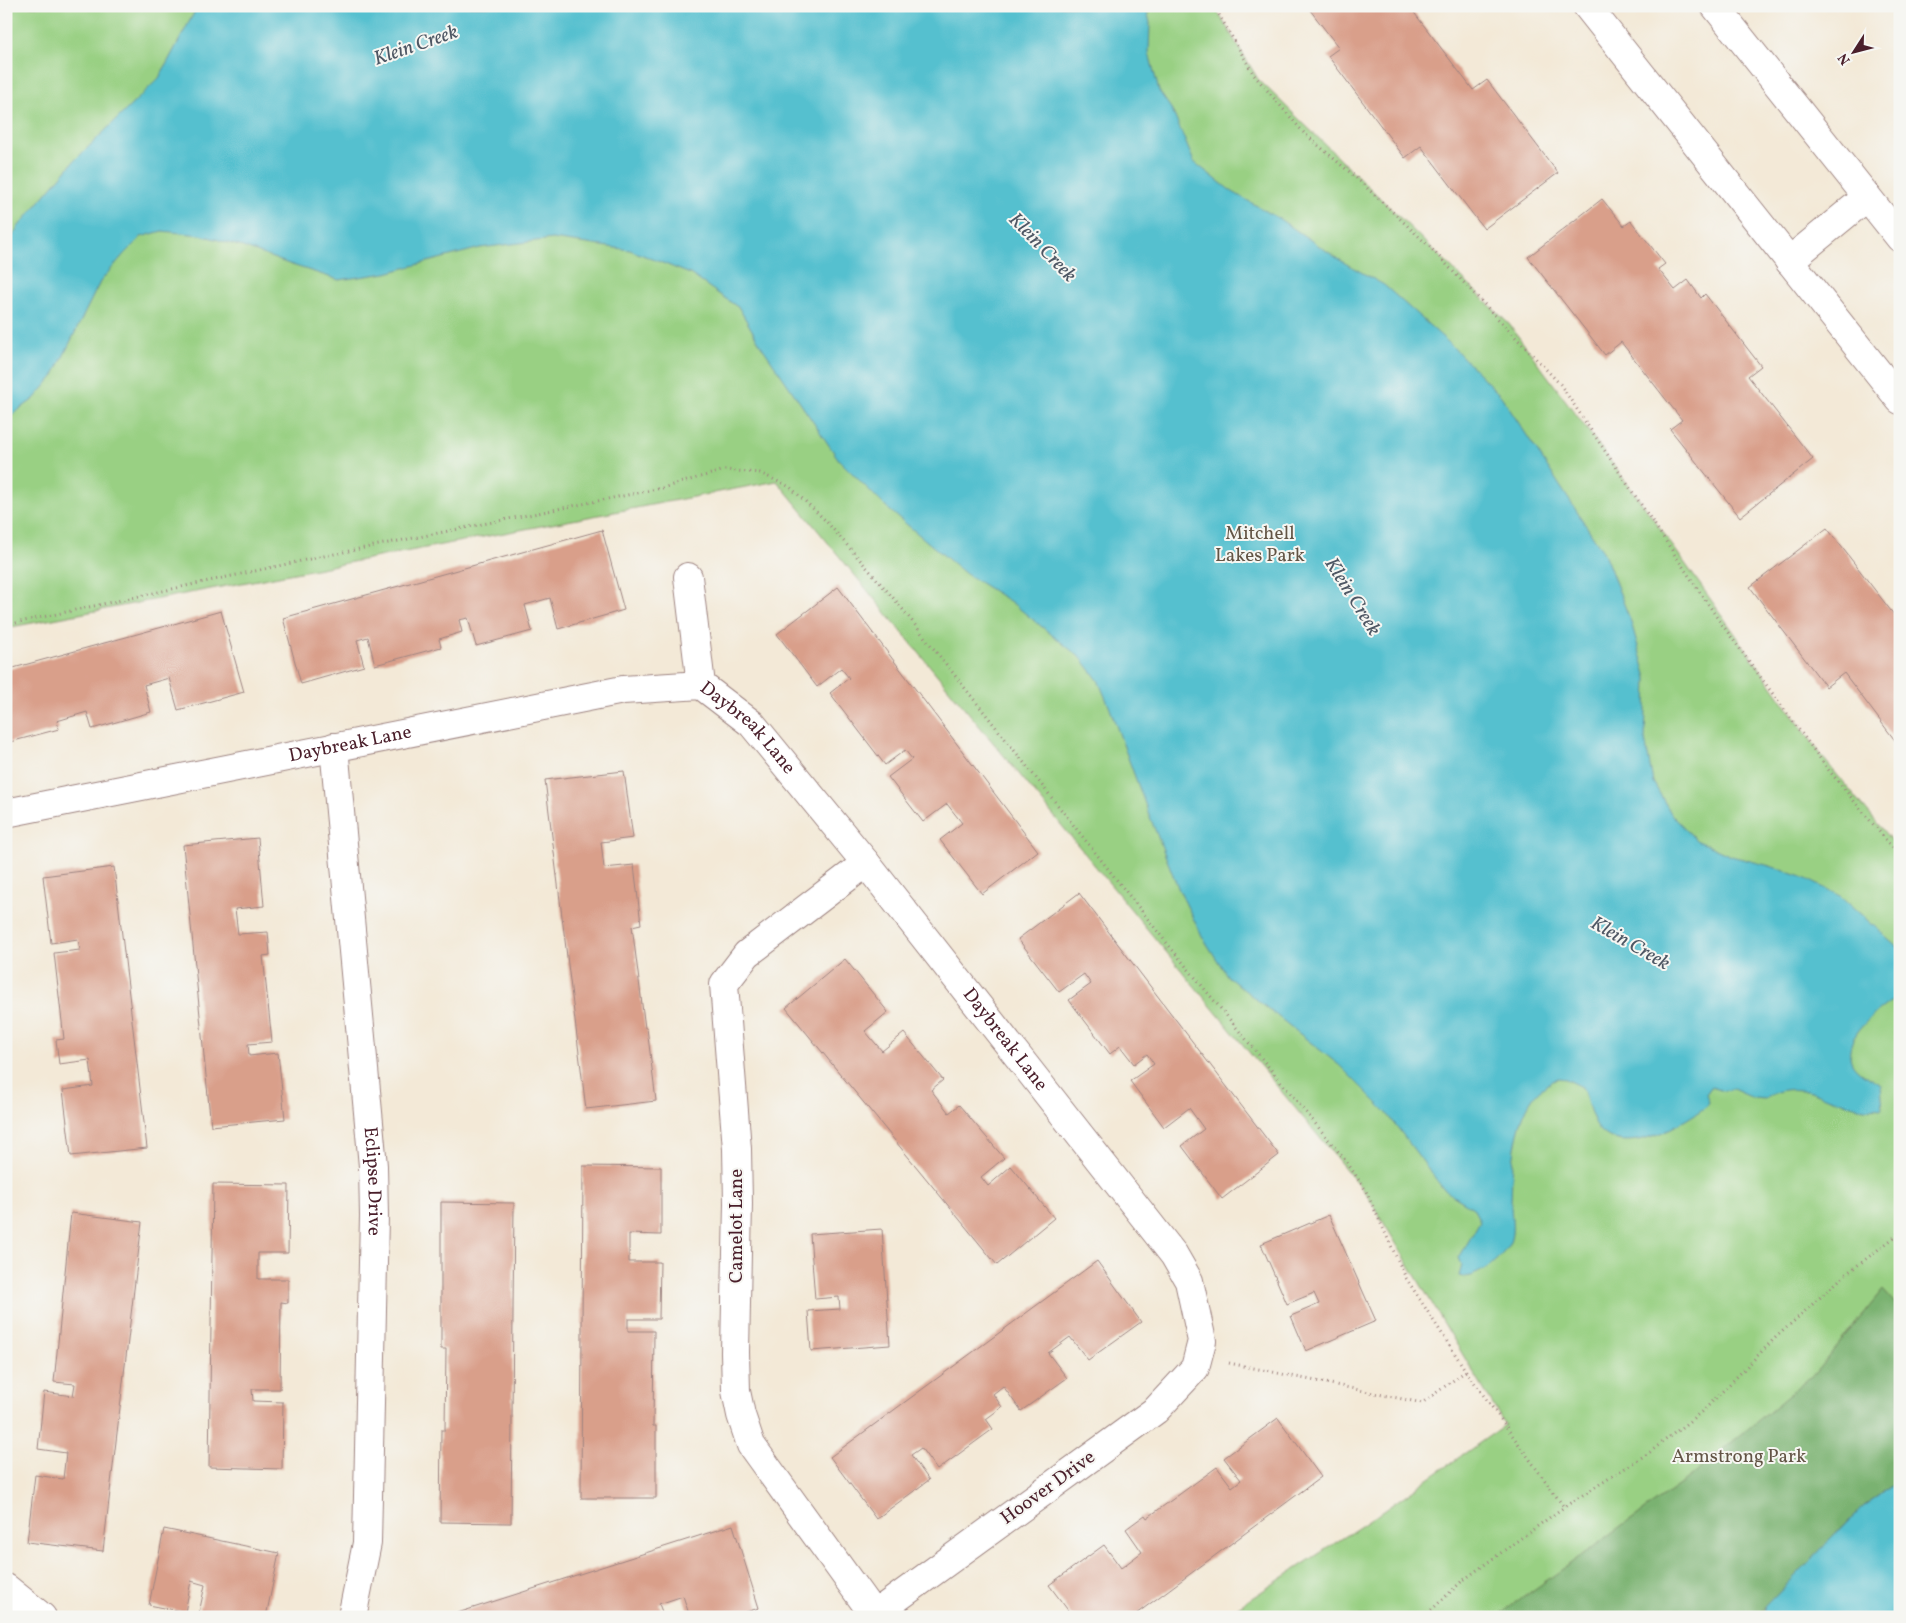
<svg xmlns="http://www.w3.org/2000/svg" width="1906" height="1623" font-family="Vollkorn,serif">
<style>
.green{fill:#99d083;stroke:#727857}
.forest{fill:#7ab271;stroke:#62684e}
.water{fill:#54c0cf;stroke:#4f707d}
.building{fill:#d99f8a}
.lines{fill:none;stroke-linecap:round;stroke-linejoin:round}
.minor-casing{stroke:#9e8481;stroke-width:30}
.path{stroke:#9e8481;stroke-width:3;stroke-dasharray:1 4;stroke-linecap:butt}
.minor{stroke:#fff;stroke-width:28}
.labels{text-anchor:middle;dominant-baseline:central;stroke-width:4;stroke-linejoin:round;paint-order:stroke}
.park-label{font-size:19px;fill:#625445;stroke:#f6f6f2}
.street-label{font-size:19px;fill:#4a1f2b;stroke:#f6f6f2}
.water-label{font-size:20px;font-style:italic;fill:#4e5764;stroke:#f6f6f2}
</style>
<rect width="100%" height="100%" fill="#f6f6f2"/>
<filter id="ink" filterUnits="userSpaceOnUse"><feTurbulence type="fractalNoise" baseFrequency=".02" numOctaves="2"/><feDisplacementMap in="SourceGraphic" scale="10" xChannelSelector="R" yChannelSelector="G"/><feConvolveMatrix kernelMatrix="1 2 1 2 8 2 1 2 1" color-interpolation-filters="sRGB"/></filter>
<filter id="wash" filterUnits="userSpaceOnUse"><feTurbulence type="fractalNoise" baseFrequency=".0096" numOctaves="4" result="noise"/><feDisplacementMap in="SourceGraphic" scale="20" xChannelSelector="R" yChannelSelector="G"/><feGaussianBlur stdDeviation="1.12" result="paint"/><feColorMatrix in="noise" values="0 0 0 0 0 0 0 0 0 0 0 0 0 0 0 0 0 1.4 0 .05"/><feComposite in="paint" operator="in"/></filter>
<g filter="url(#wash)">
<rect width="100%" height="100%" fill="#f3e9d7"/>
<path class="green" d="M6 6H1214L1258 79 1509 324 1652 517 1824 759 1900 851V1617H1223L1373 1518 1505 1425 1367 1195 777 481 6 628Z"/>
<path class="forest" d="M1883 1290 1900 1309V1480L1862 1507 1756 1617H1496L1689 1478 1815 1373Z"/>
<path class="water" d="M199 6H1146L1150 23 1149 53 1159 91 1172 110 1194 162 1231 191 1278 218 1343 262 1384 285 1448 342 1501 396 1604 553 1631 622 1647 678 1645 739 1653 782 1672 815 1696 840 1731 856 1770 866 1802 877 1839 895 1900 949V995C1881 1008 1842 1035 1851 1061 1855 1072 1872 1079 1881 1085L1883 1109C1875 1108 1867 1109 1859 1107 1831 1101 1791 1076 1765 1099L1753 1098 1733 1089 1724 1091 1711 1087 1706 1094 1709 1102 1707 1106C1683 1123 1630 1157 1602 1132 1591 1122 1588 1100 1582 1087L1566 1079 1558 1078C1550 1083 1539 1089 1534 1096 1513 1125 1512 1170 1511 1204 1511 1214 1514 1228 1511 1239 1508 1254 1475 1282 1459 1276L1462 1265 1459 1258 1480 1221 1473 1208 1444 1190 1386 1112 1339 1065 1228 977 1202 936 1179 890 1148 812 1109 706 1098 680 1082 659 1011 602 966 574 887 508 839 460 760 344 739 308 690 274 630 250 552 239 480 248 386 273 339 280 289 264 243 247 201 235 162 231 141 237 124 254 100 282 53 377 34 399 6 419V247L18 227 74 161 159 78 195 11Z
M1900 1480V1617H1762L1767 1605 1862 1507Z"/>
<g id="blocks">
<path class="building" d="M1307 6H1409L1473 90 1487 80 1558 173 1484 229 1421 146 1405 158 1328 56 1339 48Z
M1602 199 1624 226 1631 221 1665 264 1658 269 1675 290 1688 280 1701 298 1705 294 1761 366 1748 376 1813 459 1740 517 1670 429 1682 420 1621 342 1605 355 1528 257Z
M1827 528 1898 620 1900 619V747L1844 673 1826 687 1750 587Z
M602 530 624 610 558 629 550 598 525 605 532 631 476 646 468 618 459 620 462 632 439 639 441 647 375 665 368 637 357 640 364 666 301 684 283 618Z
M838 587 1038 851 982 894 940 840 962 823 947 804 923 822 888 777 912 759 905 750 885 765 830 693 849 678 841 668 817 687 777 634Z
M221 611 244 692 178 710 169 678 144 685 151 712 92 729 87 712 57 721 59 729 6 743V670Z
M624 771 633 838 601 842 604 868 634 865 641 924 632 926 645 1028H647L656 1101 586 1109 545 780Z
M258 838 264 906 235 909 238 934 268 932 270 955 263 956 272 1042 248 1044 249 1056 278 1053 285 1119 211 1126 183 845Z
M114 867 147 1148 71 1156 63 1090 93 1086 90 1060 59 1064 56 1040 64 1039 54 953 80 950 78 939 51 943 43 876Z
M1079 893 1279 1155 1222 1199 1182 1146 1204 1129 1189 1108 1164 1127 1130 1081 1154 1064 1147 1054 1134 1064 1120 1046 1110 1054 1069 1000 1091 984 1084 974 1059 992 1018 939Z
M845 959 888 1012 865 1031 882 1051 904 1033 943 1080 931 1090 949 1113 959 1105 1004 1158 981 1177 988 1186 1011 1166 1054 1218 997 1265 786 1008Z
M583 1166 661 1167V1235L629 1234V1262H660L659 1319H628V1331H654L653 1426H656V1498H581Z
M213 1184 289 1185 288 1253H258V1279H288V1303L281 1302 280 1389H252L253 1401 283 1402 282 1469 209 1467Z
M441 1202 514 1203 511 1523 440 1522 441 1430H445L446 1349H441Z
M71 1213 142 1222 103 1551 27 1542 35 1475 63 1479 66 1453 38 1449 44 1392 73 1396 75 1384 54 1382Z
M1329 1215 1376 1321 1306 1351 1291 1316 1319 1304 1314 1293 1287 1304 1261 1244Z
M882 1229 890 1345 811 1351 808 1311 840 1309 839 1297 815 1299 810 1234Z
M1097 1261 1141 1322 1088 1360 1070 1337 1048 1353 1067 1378 1021 1411 1003 1386 993 1394 1002 1407 986 1419 993 1429 937 1470 921 1448 911 1455 929 1480 876 1519 830 1457Z
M1278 1418 1321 1477 1132 1617H1073L1049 1585 1104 1545 1121 1568 1142 1552 1126 1529 1145 1515 1147 1518 1217 1467 1232 1487 1241 1480 1224 1458Z
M733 1525 759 1608 730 1617H690L683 1596 659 1604 664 1617H445Z
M164 1529 279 1553 266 1617H217L199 1613 205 1585 191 1581 185 1612 149 1605Z"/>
</g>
</g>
<g filter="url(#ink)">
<use href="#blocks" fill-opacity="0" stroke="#9e8481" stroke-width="1"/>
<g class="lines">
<defs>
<g id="minor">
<path d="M1587 6 1900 400"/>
<path d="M1715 6 1900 238"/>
<path d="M1789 261 1867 197"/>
<path d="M688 577 701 685"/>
<path id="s1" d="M334 747 373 1166 374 1216 367 1543 352 1617"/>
<path id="s2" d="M6 813 623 690 701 685 752 724 866 863 1174 1255 1189 1281 1202 1341 1195 1368 1156 1410 871 1617"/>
<path d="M866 863 747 954 724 984 737 1149 738 1203 735 1352 736 1391 741 1415 751 1445 874 1615"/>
<path d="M6 1588 42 1617"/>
</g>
</defs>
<use href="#minor" class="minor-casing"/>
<path class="path" d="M1214 6 1254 75 1304 133 1353 175 1428 245 1560 384 1718 619 1827 768 1900 857
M6 9 10 6
M6 625 324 556 662 488 725 470 760 473 790 487 825 520 896 601 1166 942 1346 1161 1365 1189 1406 1278 1466 1371 1564 1507
M1229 1363 1422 1403 1466 1371
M1424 1617 1462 1581 1564 1507 1650 1452 1705 1409 1774 1339 1846 1274 1900 1233"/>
<use href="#minor" class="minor"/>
</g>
</g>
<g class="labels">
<g class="park-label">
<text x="1260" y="534">Mitchell<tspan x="1260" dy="22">Lakes Park</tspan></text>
<text x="1739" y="1457">Armstrong Park</text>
</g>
<g class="street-label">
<text stroke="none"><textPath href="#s2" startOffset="771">Daybreak Lane</textPath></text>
<text stroke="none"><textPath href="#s2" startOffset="351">Daybreak Lane</textPath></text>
<text stroke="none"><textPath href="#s2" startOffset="1176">Daybreak Lane</textPath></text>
<text stroke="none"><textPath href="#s1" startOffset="436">Eclipse Drive</textPath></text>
<text transform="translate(737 1226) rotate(-90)">Camelot Lane</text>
<text transform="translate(1048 1488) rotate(-36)">Hoover Drive</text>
</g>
<g class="water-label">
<text transform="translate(416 46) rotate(-19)">Klein Creek</text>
<text transform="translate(1042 248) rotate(46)">Klein Creek</text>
<text transform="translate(1352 597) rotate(58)">Klein Creek</text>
<text transform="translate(1630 944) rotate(30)">Klein Creek</text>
</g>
</g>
<rect width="1906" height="1623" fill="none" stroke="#f6f6f2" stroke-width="25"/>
<g transform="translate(1854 52) rotate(234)" stroke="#f6f6f2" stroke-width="4" paint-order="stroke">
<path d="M0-4L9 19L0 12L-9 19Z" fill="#4a1f2b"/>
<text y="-8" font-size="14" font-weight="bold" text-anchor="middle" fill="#4a1f2b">N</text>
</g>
</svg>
